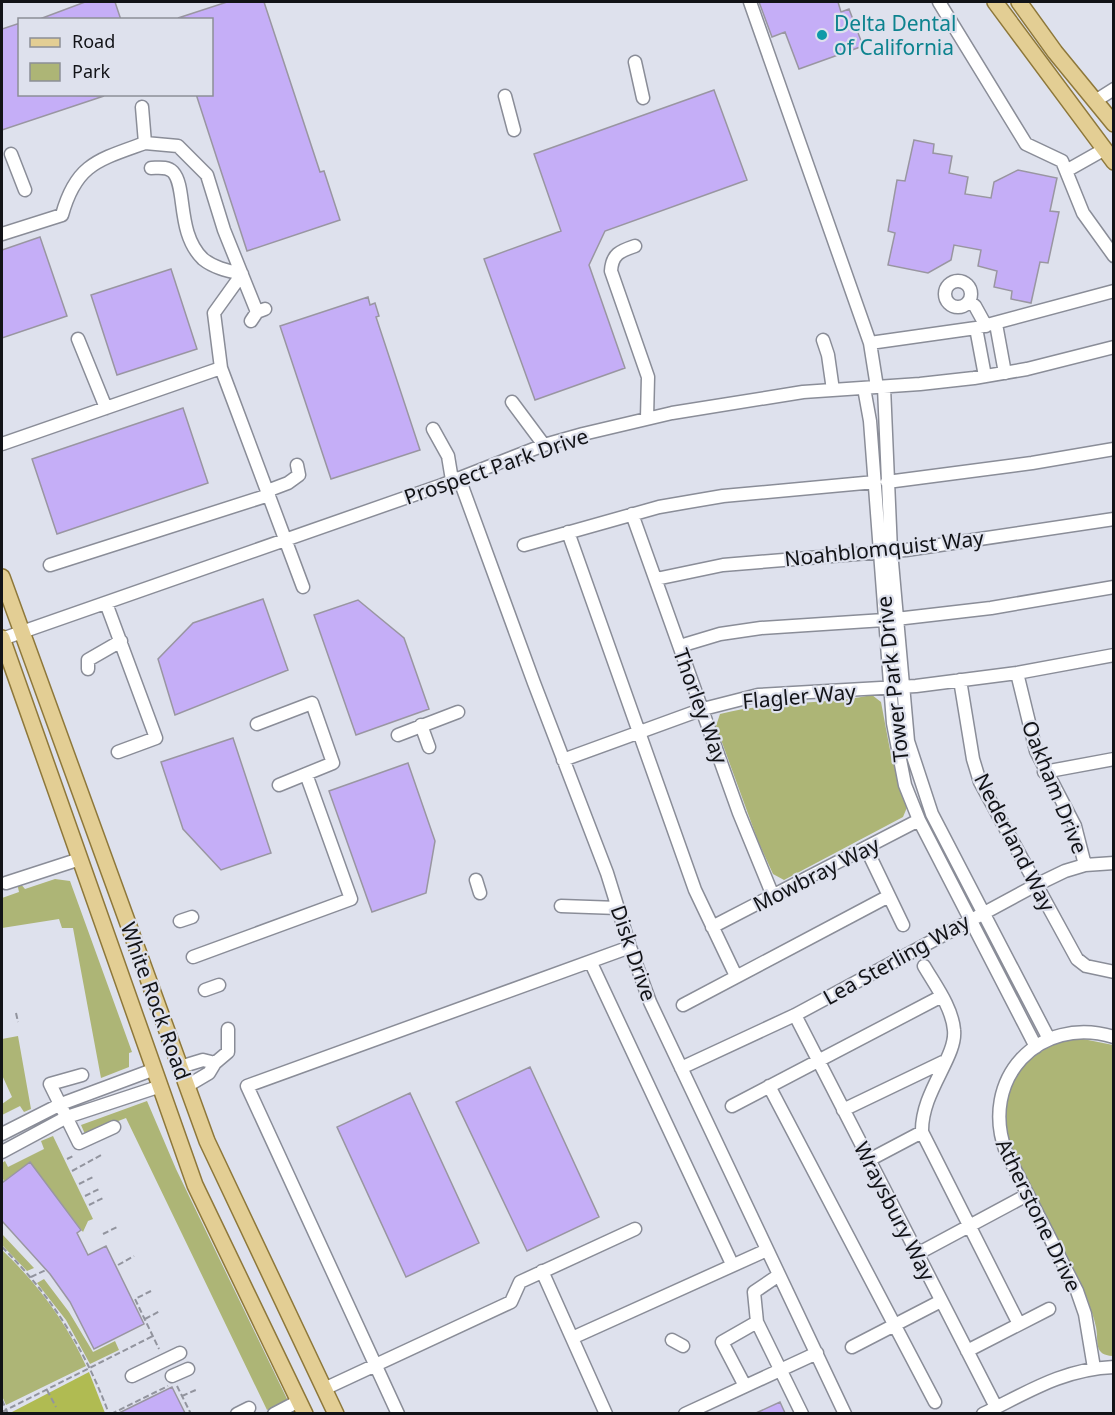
<svg xmlns="http://www.w3.org/2000/svg" width="1115" height="1415" font-family="'Noto Sans',sans-serif">
<style>
.green{fill:#adb576}
.forest{fill:#b0bb52}
.building{fill:#c5aef7;stroke:#9996a1;stroke-width:1.5}
.lines{fill:none;stroke-linecap:round;stroke-linejoin:round}
.minor-casing{stroke:#8a8d98;stroke-width:15}
.major-casing{stroke:#8e783a;stroke-width:18}
.path{stroke:#92949e;stroke-width:2;stroke-dasharray:6 3;stroke-linecap:butt}
.minor{stroke:#fff;stroke-width:12}
.major{stroke:#e3ce94;stroke-width:15}
.culture-dot{fill:#0f9aa8;stroke:#dee1ed;stroke-width:2}
.labels{text-anchor:middle;dominant-baseline:central;stroke-width:4.5;stroke-linejoin:round;paint-order:stroke}
.culture-label{font-size:21px;fill:#0d838f;stroke:#dee1ed;text-anchor:start}
.street-label{font-size:21px;fill:#121317;stroke:#dee1ed}
</style>
<rect width="100%" height="100%" fill="#dee1ed"/>
<path class="green" d="M872 695 881 702 890 750 908 805 903 817 784 880 773 874 758 841 716 726 720 714C770 701 822 705 872 695Z
M55 879 70 881 132 1052 129 1053V1067L101 1078 73 928H62L59 919 2 928V898L19 892 17 883 19 882 25 889Z
M18 1036 31 1109 24 1112 20 1106 2 1115V1104L12 1097 2 1075V1039Z
M1078 1038 1113 1045V1356C1093 1355 1099 1342 1096 1327 1094 1317 1090 1308 1087 1298 1070 1261 1049 1225 1030 1189 1023 1176 1014 1162 1009 1148 991 1093 1023 1047 1078 1038Z
M147 1101 176 1169 288 1401 267 1410 126 1118 85 1134 81 1125Z
M53 1136 93 1219 88 1221 83 1232 30 1163 4 1181 2 1177V1163L5 1161 8 1167 44 1149 41 1141Z
M2 1234 34 1268 27 1271 2 1245Z
M2 1250C37 1283 66 1322 86 1366L6 1405 2 1396Z
M44 1279 69 1312 93 1352 115 1341 119 1350 90 1364 66 1320 37 1283Z"/>
<path class="forest" d="M89 1372 105 1413H13L12 1412Z"/>
<path class="building" d="M85 2H115L121 20H37Z
M227 2H264L320 172 324 171 340 220 247 251 196 94H212V20L178 18Z
M759 2H838L841 12 849 9 863 46 799 69 785 32 772 37Z
M20 23V94L104 96 2 130V29Z
M714 90 747 180 605 231 589 265 625 368 535 400 484 259 561 231 534 154Z
M914 140 934 144 933 153 952 156 949 173 968 177 965 194 991 198 994 182 1018 170 1057 178 1050 211 1059 212 1048 263 1040 262 1031 303 1011 299 1012 291 994 287 997 271 978 266 981 250 954 245 951 260 928 273 888 265 895 233 888 231 897 180 905 181Z
M40 237 67 316 2 338V250Z
M171 269 197 349 117 375 91 295Z
M368 297 370 305 375 303 379 316 376 317 420 450 331 479 280 326Z
M183 408 208 483 57 534 32 459Z
M263 599 288 670 175 715 158 659 193 623Z
M358 600 404 638 429 709 356 735 314 615Z
M233 738 271 853 221 870 183 829 161 762Z
M408 763 435 841 426 893 372 912 329 791Z
M530 1067 599 1217 527 1251 456 1102Z
M410 1093 479 1243 406 1277 337 1127Z
M30 1162 81 1230 77 1233 88 1255 106 1246 144 1324 94 1349 70 1302 50 1274 2 1221V1183Z
M172 1387 185 1413H119Z
M780 1402 785 1413H756Z"/>
<g class="lines">
<defs>
<path id="minor" d="M750 2 870 343 877 387
M939 2 1026 144 1062 161 1083 213 1114 256
M635 62 643 98
M505 96 514 130
M1095 101 1114 89
M145 143 178 146 207 175 224 230 257 312
M11 154 25 190
M151 168C158 168 167 166 173 172 187 187 176 233 203 259 214 268 229 271 242 274
M1066 171 1105 149
M2 234 62 215C76 164 98 160 145 143L142 107
M635 246C620 251 612 254 611 271L648 377 647 418
M242 274 214 313 221 368 303 587
M945 294a13 13 0 1 1 26 0a13 13 0 1 1-26 0Z
M969 301 975 306 986 326
M251 321 257 312 265 309
M996 324 1005 373
M976 328 985 376
M78 339 106 408
M823 340 828 355 833 390
M870 343 976 328 1114 291
M884 387 891 551 908 741 932 814 1049 1039
M864 388 870 421 893 723 905 785 919 820 1036 1047
M512 402 544 445
M433 429 448 456 452 480
M2 444 221 368
M459 478 534 683 607 873 630 947 650 1002 845 1414
M887 482 1032 463 1114 449
M267 491 288 483 299 475 297 465
M632 514 739 813 773 896
M568 532 695 890 736 976
M524 545 659 507 723 496 875 482
M50 565 269 495
M656 579 723 565 906 550 1114 519
M106 603 156 738 118 752
M896 619 991 608 1114 587
M2 639 442 485 544 445 583 434 672 413 803 392 920 384 974 378 1027 369 1114 347
M680 646 720 634 761 628 884 620
M88 669V660L121 641
M1017 673 1036 751 1075 826 1085 865
M960 680 973 759 980 782 1077 959 1086 966 1114 972
M257 724 312 703 333 763 279 785
M421 725 429 747
M398 735 458 712
M563 760 703 709 758 695 916 686 1017 673 1114 655
M1044 772 1114 759
M866 848 903 925
M476 880 480 893
M6 883 80 859
M561 906 618 908
M180 921 192 917
M712 927 919 820
M193 957 351 899 306 774
M591 963 732 1264
M924 966C935 985 952 1007 954 1030 957 1057 921 1092 922 1132L1019 1324
M205 990 219 985
M683 1005 889 896
M795 1015 996 1407
M180 1067 203 1060 215 1063
M681 1068 795 1015 1036 885 1065 871 1085 865 1114 863
M82 1075 50 1084 79 1143 114 1127
M187 1086 209 1073 215 1063 228 1052V1029
M769 1086 935 1402
M732 1106 942 996
M843 1110 943 1062
M2 1134 61 1104 155 1069
M2 1152 67 1117 161 1086
M869 1160 922 1132
M917 1254 1027 1195
M542 1271 606 1414
M779 1275 754 1292 757 1322 802 1414
M572 1338 767 1250
M672 1340 683 1346
M852 1347 941 1301
M967 1351 1049 1309
M1094 1368 1085 1314 1077 1291 1006 1152C979 1080 1038 1014 1114 1037
M132 1376 180 1353
M172 1376 188 1369
M745 1386 722 1342 757 1322
M324 1389 511 1302 520 1282 635 1229
M237 1414 249 1408
M274 1414 299 1401
M398 1414 247 1086 630 947
M685 1414 817 1353
M983 1414C1028 1392 1063 1369 1114 1367"/>
<path id="major" d="M995 2 1114 162
M1019 2 1055 52 1114 124
M2 577 207 1141 336 1414
M2 638 195 1185 305 1414"/>
</defs>
<use href="#minor" class="minor-casing"/>
<use href="#major" class="major-casing"/>
<path class="path" d="M16 1013 18 1022
M67 1159 75 1155
M72 1171 103 1154
M2 1180 3 1182
M79 1184 95 1176
M85 1196 101 1188
M89 1205 105 1197
M103 1234 119 1226
M2 1247C51 1295 85 1349 109 1414
M118 1265 134 1256
M31 1277 46 1270
M151 1291 135 1299 159 1349
M145 1319 160 1311
M177 1386 191 1414
M47 1390 56 1407
M182 1396 198 1389
M2 1400 8 1414
M2 1412 153 1336
M111 1414 168 1386"/>
<use href="#minor" class="minor"/>
<use href="#major" class="major"/>
</g>
<circle class="culture-dot" cx="822" cy="35" r="6"/>
<g class="labels">
<g class="culture-label">
<text x="834" y="23">Delta Dental<tspan x="834" dy="24">of California</tspan></text>
</g>
<g class="street-label">
<text transform="translate(496 466) rotate(-19)">Prospect Park Drive</text>
<text transform="translate(884 548) rotate(-6)">Noahblomquist Way</text>
<text transform="translate(892 679) rotate(-96)">Tower Park Drive</text>
<text transform="translate(799 696) rotate(-5)">Flagler Way</text>
<text transform="translate(701 706) rotate(70)">Thorley Way</text>
<text transform="translate(1055 787) rotate(68)">Oakham Drive</text>
<text transform="translate(1015 842) rotate(63)">Nederland Way</text>
<text transform="translate(816 874) rotate(-27)">Mowbray Way</text>
<text transform="translate(634 953) rotate(71)">Disk Drive</text>
<text transform="translate(896 959) rotate(-29)">Lea Sterling Way</text>
<text transform="translate(156 1001) rotate(70)">White Rock Road</text>
<text transform="translate(895 1211) rotate(63)">Wraysbury Way</text>
<text transform="translate(1039 1215) rotate(64)">Atherstone Drive</text>
</g>
</g>
<rect width="1115" height="1415" fill="none" stroke="#121317" stroke-width="6"/>
<rect x="18" y="18" width="195" height="78" fill="#dee1ed" stroke="#8c8f97" stroke-width="1.5"/>
<rect x="30" y="38" width="30" height="9" fill="#e3ce94" stroke="#8c8f97" stroke-width="1.5"/>
<text x="72" y="48" font-size="18" fill="#121317">Road</text>
<rect x="30" y="63" width="30" height="18" fill="#adb576" stroke="#8c8f97" stroke-width="1.5"/>
<text x="72" y="78" font-size="18" fill="#121317">Park</text>
</svg>
